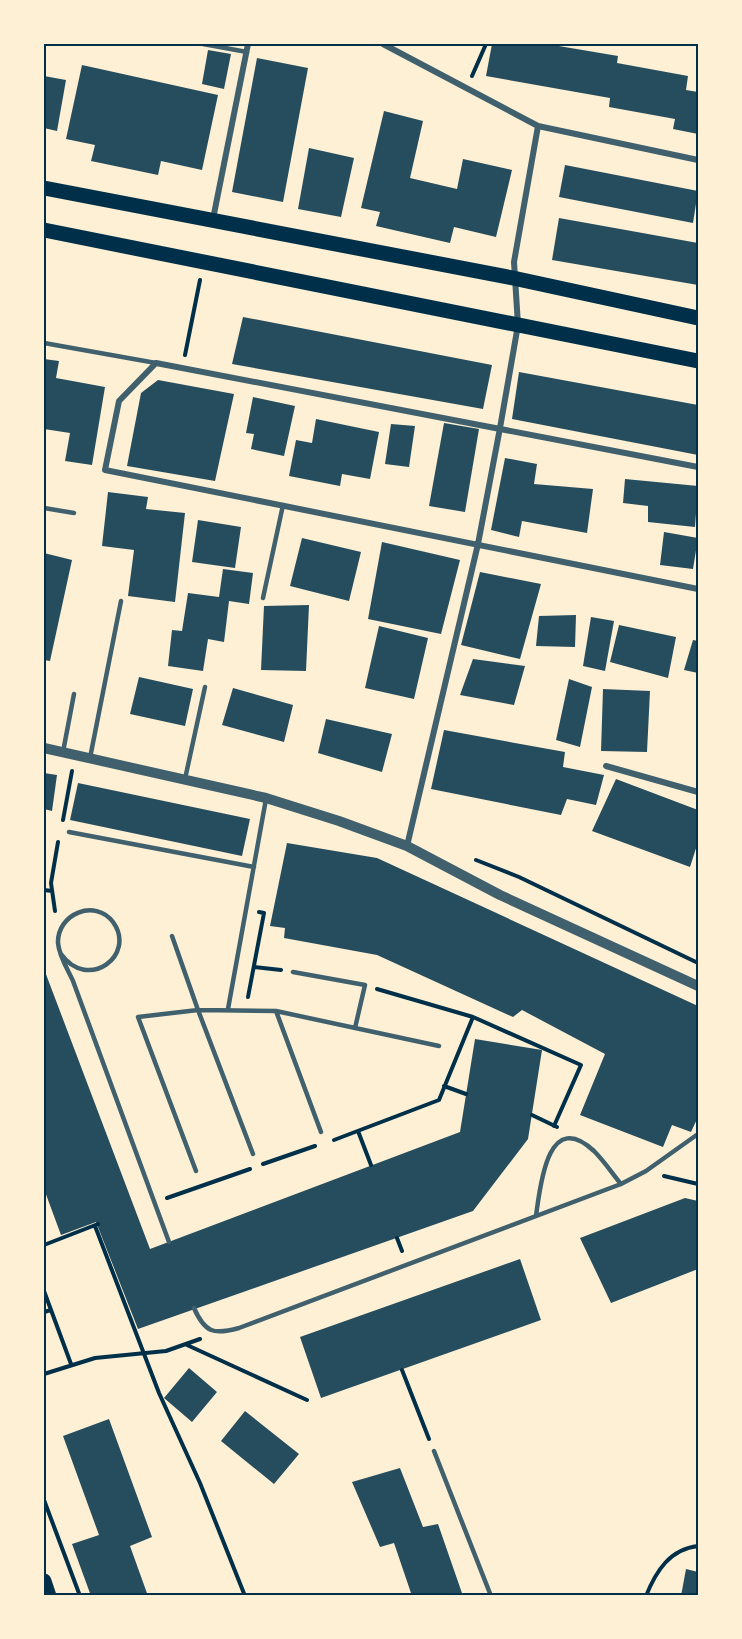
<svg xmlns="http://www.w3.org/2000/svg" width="742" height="1639" font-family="'Work Sans',sans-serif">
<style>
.building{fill:#264d5e}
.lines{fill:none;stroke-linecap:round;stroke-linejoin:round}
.path{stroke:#003049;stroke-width:4}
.service{stroke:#3f606c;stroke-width:4.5}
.minor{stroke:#3f606c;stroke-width:6}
.tertiary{stroke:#3f606c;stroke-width:10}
.primary{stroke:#003049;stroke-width:15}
.neatline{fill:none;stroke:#003049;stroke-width:2}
</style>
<rect width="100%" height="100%" fill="#fdf0d5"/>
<path class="building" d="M492 44H547L618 56 617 63 688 76 686 90 698 92V134L673 129 675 119 609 107 610 98 486 76Z
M208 50 231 54 224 89 202 84Z
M257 58 308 68 283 202 232 192Z
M82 65 218 95 202 170 161 161 158 175 91 161 95 145 66 139Z
M44 76 66 80 57 131 44 128Z
M384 111 423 121 410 178 457 189 463 159 512 170 496 237 454 227 450 243 376 226 380 212 361 208Z
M309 148 354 158 341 217 298 209Z
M565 165 698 191 693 223 559 197Z
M559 218 698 243V285L552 260Z
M243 317 492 365 483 409 232 364Z
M44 359 59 361 56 378 105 387 92 465 65 461 70 433 44 429Z
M519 372 698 405V455L512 419Z
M158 380 234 394 215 481 127 466 141 393Z
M253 397 295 406 284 456 251 449 254 434 246 433Z
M316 419 379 432 370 479 342 474 340 486 289 476 296 440 312 443Z
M444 423 479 429 465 512 429 506Z
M391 424 415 426 409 467 385 464Z
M505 458 537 464 534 484 593 489 587 533 522 521 519 537 491 530Z
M625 479 698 486 695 527 648 522V506L623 503Z
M108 492 148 497 146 509 185 513 175 602 128 596 134 550 102 546Z
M198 520 241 527 235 568 192 562Z
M664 532 698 538 693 569 660 565Z
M302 538 361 552 349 601 290 586Z
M382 542 460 560 441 634 368 619Z
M44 553 72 560 50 661 44 660Z
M223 569 253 573 249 604 229 601 224 642 208 639 203 671 168 666 172 630 182 631 188 593 219 597Z
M480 572 541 584 520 659 461 645Z
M309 605 306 671 261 670 264 606Z
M576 615 575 647 536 646 539 616Z
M591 617 614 621 605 671 583 666Z
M619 625 676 637 668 678 610 662Z
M379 626 428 638 414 699 365 688Z
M693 640 698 641V673L684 670Z
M473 659 525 666 514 705 460 695Z
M139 677 193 689 185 726 130 714Z
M569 679 592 687 580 747 556 740Z
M233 688 293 705 284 742 222 725Z
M603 689 650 691 647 752 601 751Z
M326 719 392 734 382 772 318 753Z
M444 730 565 752 563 767 604 775 596 805 567 799 561 815 431 789Z
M44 773 57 775 52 811 44 809Z
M616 779 698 810V842L690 867 592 831Z
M78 783 250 819 242 856 70 820Z
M287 843 377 858 698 1006V1117L691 1132 672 1125 663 1147 580 1115 605 1054 522 1010 513 1017 377 955 284 938 285 928 270 926Z
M44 969 150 1249 460 1132 475 1039 542 1050 528 1139 473 1211 138 1329 96 1222 61 1235 44 1189Z
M685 1198 698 1201V1269L611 1303 580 1238Z
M520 1259 541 1320 321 1398 300 1337Z
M189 1368 217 1392 192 1422 164 1398Z
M245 1411 299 1454 274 1484 221 1441Z
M109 1419 152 1537 130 1546 148 1596H91L72 1544 99 1535 63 1436Z
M400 1468 423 1527 438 1524 463 1596H412L394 1543 380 1547 352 1482Z
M686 1569 698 1572V1596H681Z"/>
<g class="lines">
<path class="path" d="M694 44H698
M472 76 486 44
M185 355 200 280
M63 820 72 771
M476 860 519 877 698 963
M44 890 52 891
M55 911 51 883 58 842
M254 967 281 970
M377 989 473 1017 581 1065 554 1126
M248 997 264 913 259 912
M444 1086 466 1094
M532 1115 557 1127
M358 1131 371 1165
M334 1140 439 1100 473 1017
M263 1164 315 1146
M664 1176 698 1184
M167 1198 250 1169
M95 1226 159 1393 200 1483 245 1596
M397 1238 402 1251
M44 1245 98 1224
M44 1291 71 1364
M44 1312 51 1310
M187 1345 307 1400
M402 1370 429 1439
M44 1374 95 1358 166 1351 200 1339
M44 1500 80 1596
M646 1596C656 1571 670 1549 698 1546"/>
<path class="service" d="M203 44 247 52
M44 343 156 363
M44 508 74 513
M263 598 283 505
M63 752 74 694
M90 758 121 601
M185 779 205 687
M69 832 254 867
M172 936 198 1010 138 1017 196 1171
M61 954C88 992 137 955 113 922 95 898 57 914 58 943 59 956 68 970 73 981L169 1242
M293 972 365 985 355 1028
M228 1009 266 799
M276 1011 321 1132
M253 1154 198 1010 276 1011 439 1046
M536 1216C540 1188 547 1107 594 1151 604 1161 612 1173 621 1184
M194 1308C205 1333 214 1335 239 1328L621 1184 646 1171 698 1134
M434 1451 491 1596"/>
<path class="minor" d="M383 44 538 126 698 160
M213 219 248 44
M698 467 156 363 119 401 105 470 698 589
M606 766 698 792
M407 846 478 544 500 428 518 325 514 262 538 126"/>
<path class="tertiary" d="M44 748 266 798 339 821 407 846 500 895 698 986"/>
<path class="primary" d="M44 188 513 278 698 318
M44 230 698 361
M44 1581 49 1596"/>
</g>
<rect width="742" height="1639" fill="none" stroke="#fdf0d5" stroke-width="90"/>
<rect x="45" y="45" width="652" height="1549" class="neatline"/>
</svg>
